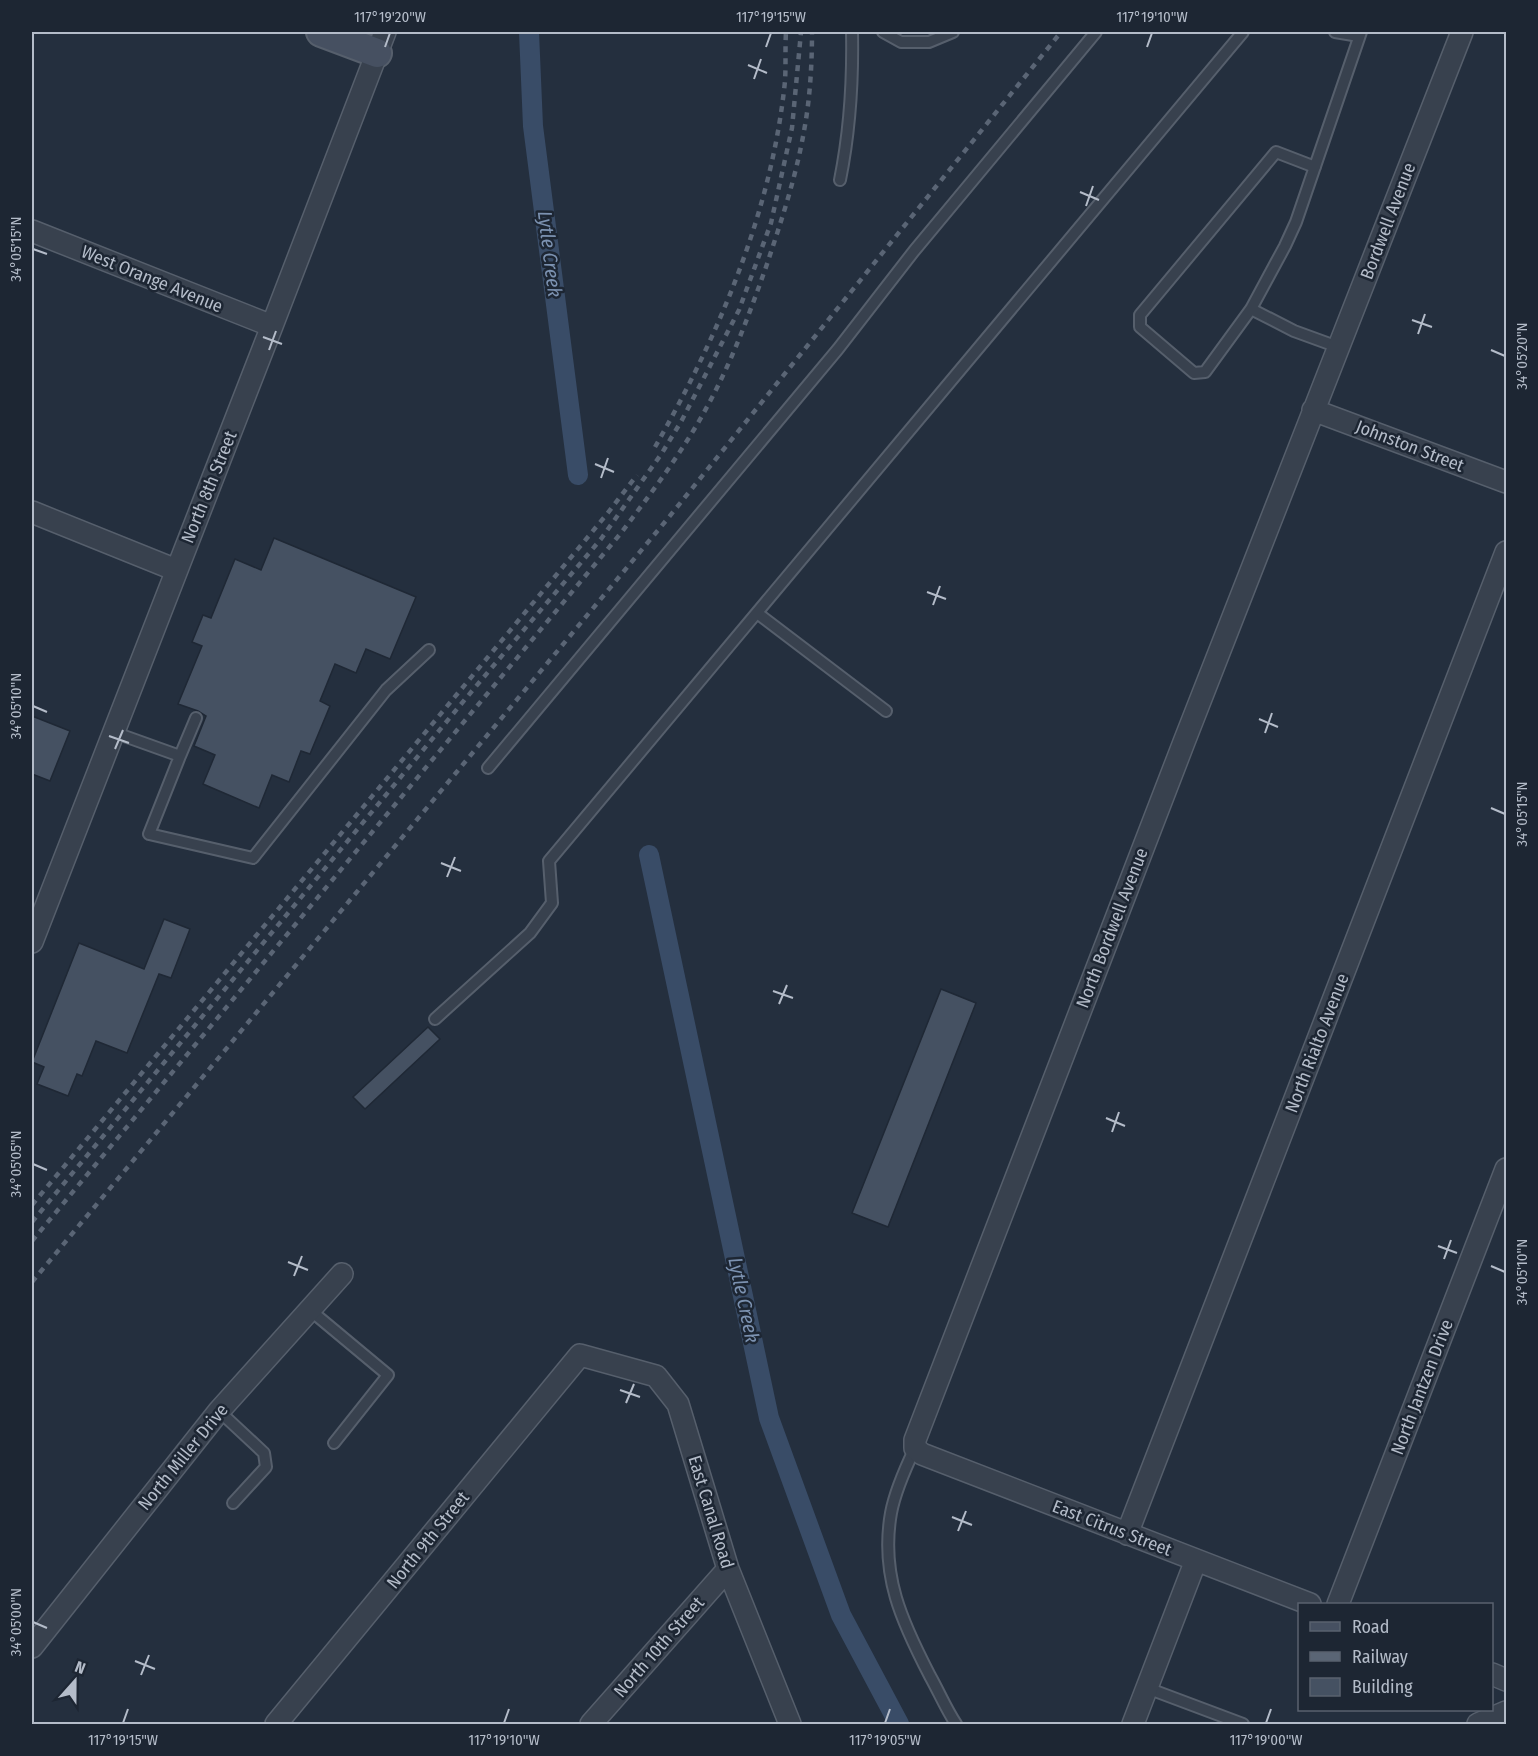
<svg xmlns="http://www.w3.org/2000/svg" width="1538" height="1756" font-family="'Fira Sans Condensed',sans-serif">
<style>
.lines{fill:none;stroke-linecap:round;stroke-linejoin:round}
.canal{stroke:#394c67;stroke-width:20}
.building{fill:#455162;stroke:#1f2835;stroke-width:1.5}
.lane-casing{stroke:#565f6c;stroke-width:14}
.street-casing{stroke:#565f6c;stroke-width:24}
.secondary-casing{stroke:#565f6c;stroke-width:32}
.lane{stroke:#38414e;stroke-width:10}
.street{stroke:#38414e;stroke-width:21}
.secondary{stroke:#465061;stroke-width:28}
.rail{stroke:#5a6575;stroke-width:4.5;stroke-dasharray:6 6;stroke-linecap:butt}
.ticks{fill:none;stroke:#b4bcc9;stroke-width:2}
.labels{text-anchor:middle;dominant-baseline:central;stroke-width:5;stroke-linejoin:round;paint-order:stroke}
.street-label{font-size:18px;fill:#b4bcc9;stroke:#1d2633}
.water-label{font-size:20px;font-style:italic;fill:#7c92b1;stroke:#1d2633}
.neatline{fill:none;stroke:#b4bcc9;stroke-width:2}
.ticks-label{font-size:15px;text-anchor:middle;fill:#b4bcc9}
</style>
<rect width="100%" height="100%" fill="#242f3e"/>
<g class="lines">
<path class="canal" d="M529 32 533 126 578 475
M649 855 769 1418 841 1615 899 1724"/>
</g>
<path class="building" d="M274 538 416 597 390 659 366 649 356 673 335 664 320 701 330 706 310 754 301 751 289 782 272 775 259 808 203 784 215 755 194 746 206 716 198 711 178 704 202 646 192 642 203 615 211 618 235 559 261 570Z
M32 716 70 731 50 781 32 774Z
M164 919 190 929 171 978 159 974 127 1053 96 1041 82 1076 77 1074 68 1096 37 1084 44 1067 32 1062 79 943 144 969Z
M941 989 976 1003 888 1227 852 1213Z
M428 1027 440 1039 365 1109 353 1097Z"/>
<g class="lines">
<defs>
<path id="lane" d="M883 32 901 42H929L953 32
M1335 32 1359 36
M1315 167 1276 152 1140 315V327L1194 373 1205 372 1251 309 1285 246 1296 222 1361 32
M840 180C850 130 853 82 852 32
M1251 309 1294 331 1338 347
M757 613 886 711
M113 732 180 756 149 834 253 858 386 690 429 650
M180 756 196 718
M488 768 838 349 914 251 1096 32
M435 1019 530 933 552 903 549 861 1243 32
M310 1310 388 1375 334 1443
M219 1411 264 1453 266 1467 233 1503
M915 1448C905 1469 895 1491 891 1513 880 1575 902 1622 930 1676 939 1692 946 1709 956 1724
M1147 1688 1243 1724"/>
<path id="street" d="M32 231 272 326
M1313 410 1506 482
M32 512 176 570
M32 942 272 326 385 32
M1127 1534 1506 552
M1310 1604 922 1454 915 1448V1440L1184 742 1462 32
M1338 1604 1506 1169
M32 1647 219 1411 342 1274
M1492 1674 1506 1680
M276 1724 580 1355 656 1376 678 1404 728 1569 790 1724
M591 1724 728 1569
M1133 1724 1196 1560
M1478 1724 1506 1712"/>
<path id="secondary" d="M321 32 377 53"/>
</defs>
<use href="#lane" class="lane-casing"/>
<use href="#street" class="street-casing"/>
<use href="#secondary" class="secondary-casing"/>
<use href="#lane" class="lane"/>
<use href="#street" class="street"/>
<use href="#secondary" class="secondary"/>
<path class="rail" d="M655 447C719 335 772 211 785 81 786 65 785 48 786 32
M32 1205 607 514 637 475
M32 1222 472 691 601 539 662 453 682 420 739 310 771 223 792 128 801 32
M32 1241 621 533C652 492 684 450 708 405 732 361 749 315 766 267 781 222 796 177 804 131 810 99 812 65 812 32
M32 1282 669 517 1061 32"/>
</g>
<path class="ticks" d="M385 47 390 33M766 47 771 33M1147 47 1152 33M748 65 767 73M754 79 761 59M1080 192 1099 200M1086 206 1093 186M33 249 47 254M1412 320 1432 327M1418 334 1425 314M263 337 282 344M269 350 276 331M1491 350 1505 356M595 464 614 472M601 478 608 458M927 592 946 599M933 605 940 586M33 706 47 712M1259 719 1278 727M1265 733 1272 713M109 736 129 743M115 749 123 730M1491 808 1505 814M441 863 461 871M447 877 455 857M773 991 793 998M779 1004 787 985M1106 1118 1125 1126M1112 1132 1119 1112M33 1164 47 1170M1438 1246 1457 1253M1444 1259 1451 1240M288 1262 308 1270M1491 1266 1505 1272M294 1276 302 1256M620 1390 640 1397M626 1403 634 1384M952 1517 972 1525M958 1531 966 1511M33 1622 47 1628M135 1661 155 1669M141 1675 149 1655M123 1723 128 1709M504 1723 509 1709M885 1723 890 1709M1266 1723 1271 1709"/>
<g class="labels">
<g class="street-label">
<text transform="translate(1388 221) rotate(-69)">Bordwell Avenue</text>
<text transform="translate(152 279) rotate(22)">West Orange Avenue</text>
<text transform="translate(1410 446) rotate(21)">Johnston Street</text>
<text transform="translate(209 487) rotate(-68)">North 8th Street</text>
<text transform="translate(1112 928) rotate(-69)">North Bordwell Avenue</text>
<text transform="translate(1317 1043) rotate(-69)">North Rialto Avenue</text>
<text transform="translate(1422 1387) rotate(-69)">North Jantzen Drive</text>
<text transform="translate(183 1457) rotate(-51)">North Miller Drive</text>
<text transform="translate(711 1512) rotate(73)">East Canal Road</text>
<text transform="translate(1112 1528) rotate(21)">East Citrus Street</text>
<text transform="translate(428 1540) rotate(-51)">North 9th Street</text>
<text transform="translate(659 1647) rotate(-49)">North 10th Street</text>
</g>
<g class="water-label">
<text transform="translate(550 254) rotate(83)">Lytle Creek</text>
<text transform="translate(744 1300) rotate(78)">Lytle Creek</text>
</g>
</g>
<rect width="1538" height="1756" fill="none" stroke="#1d2633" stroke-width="66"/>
<rect x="1298" y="1603" width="195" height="108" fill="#1d2633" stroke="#59626f" stroke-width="1.5"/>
<rect x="1310" y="1622" width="30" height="9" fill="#465061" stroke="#59626f" stroke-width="1.5"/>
<text x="1352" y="1633" font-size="18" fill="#b4bcc9">Road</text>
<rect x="1310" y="1652" width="30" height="9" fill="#5a6575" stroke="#59626f" stroke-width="1.5"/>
<text x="1352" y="1663" font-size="18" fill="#b4bcc9">Railway</text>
<rect x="1310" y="1678" width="30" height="18" fill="#455162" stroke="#59626f" stroke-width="1.5"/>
<text x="1352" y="1693" font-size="18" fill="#b4bcc9">Building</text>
<g transform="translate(75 1681) rotate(21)" stroke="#1d2633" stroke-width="4.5" paint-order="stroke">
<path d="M0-4.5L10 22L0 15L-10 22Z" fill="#b4bcc9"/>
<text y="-9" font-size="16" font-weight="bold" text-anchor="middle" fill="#b4bcc9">N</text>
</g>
<rect x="33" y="33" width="1472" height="1690" class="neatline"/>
<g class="ticks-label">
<text x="390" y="22">117°19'20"W</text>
<text x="771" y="22">117°19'15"W</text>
<text x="1152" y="22">117°19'10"W</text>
<text transform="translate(16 249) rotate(-90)" y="5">34°05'15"N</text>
<text transform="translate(1522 356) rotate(-90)" y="5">34°05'20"N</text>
<text transform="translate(16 706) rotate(-90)" y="5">34°05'10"N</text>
<text transform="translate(1522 814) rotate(-90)" y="5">34°05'15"N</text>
<text transform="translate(16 1164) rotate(-90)" y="5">34°05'05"N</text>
<text transform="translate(1522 1272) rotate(-90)" y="5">34°05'10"N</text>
<text transform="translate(16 1622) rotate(-90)" y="5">34°05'00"N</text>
<text x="123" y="1745">117°19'15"W</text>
<text x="504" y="1745">117°19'10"W</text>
<text x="885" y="1745">117°19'05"W</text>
<text x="1266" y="1745">117°19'00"W</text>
</g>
</svg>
